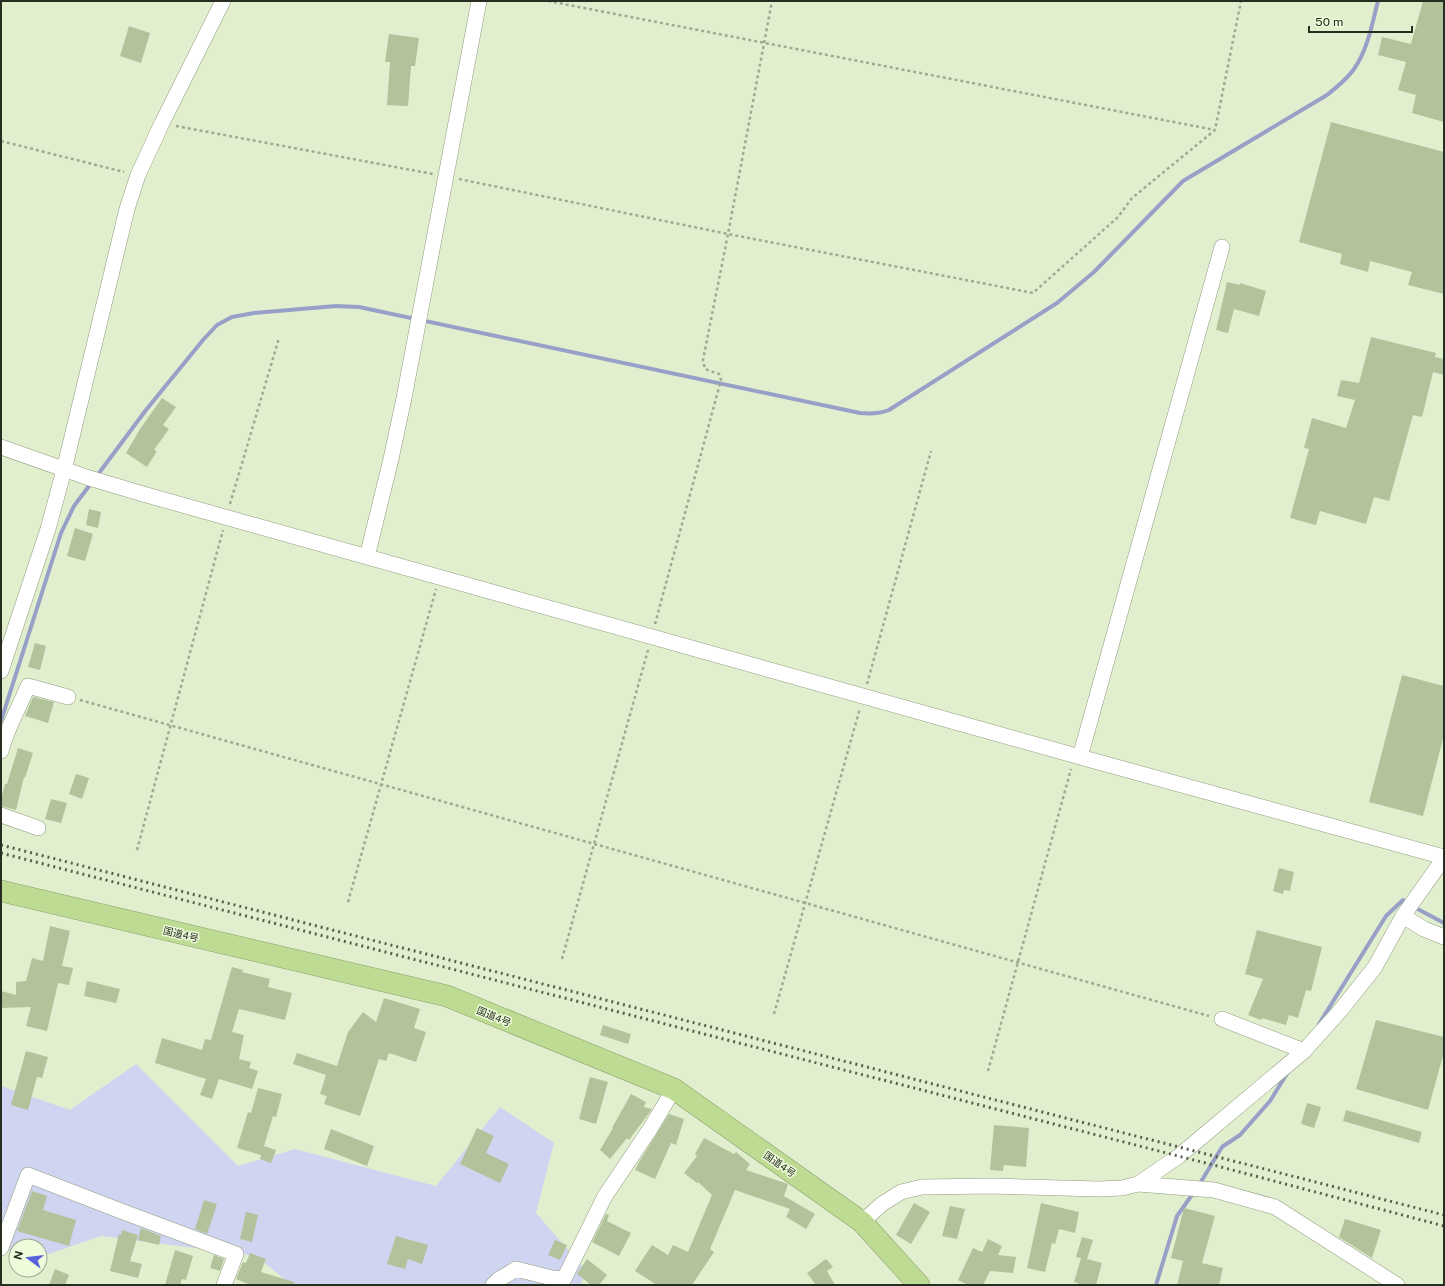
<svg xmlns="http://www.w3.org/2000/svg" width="1445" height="1286" font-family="'Public Sans','Noto Sans JP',sans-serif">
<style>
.green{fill:#cfd5f1}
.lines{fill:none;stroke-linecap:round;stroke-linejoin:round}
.stream{stroke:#98a0c8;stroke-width:4}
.building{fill:#b2c29a}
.minor-casing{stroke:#909c7f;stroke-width:16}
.highway-casing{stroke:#8a9e6b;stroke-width:22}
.path{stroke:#9faa91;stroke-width:2.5;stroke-dasharray:3 3;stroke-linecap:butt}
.minor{stroke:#fff;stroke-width:15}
.highway{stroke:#bedb93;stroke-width:21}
.rail{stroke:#58604e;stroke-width:3;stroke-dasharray:2 4;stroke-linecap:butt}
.labels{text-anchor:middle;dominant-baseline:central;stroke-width:3;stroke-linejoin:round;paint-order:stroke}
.street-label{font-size:10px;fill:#282d21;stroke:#eefcdc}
</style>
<rect width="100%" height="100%" fill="#e1efcf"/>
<path class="green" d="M136 1064 238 1166 295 1149 436 1186 500 1107 554 1143 536 1213 585 1269 581 1285H292L256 1256 101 1236 40 1257V1246H16V1254L1 1248V1086L70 1110Z"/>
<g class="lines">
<path class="stream" d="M96 477 146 410 203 340 217 325 232 317 254 313 336 306 359 307 860 413C870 414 879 414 889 410L1057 303 1094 272 1183 181 1327 95C1337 87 1347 79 1354 69 1368 49 1372 24 1378 1
M1 721 61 533 74 506 92 482
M1414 907 1444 923
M1319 1024 1386 916 1403 900 1409 903
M1199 1185 1222 1147 1240 1135 1270 1101 1288 1072
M1156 1285 1177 1216 1194 1192"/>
</g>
<path class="building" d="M1423 1H1444V122L1412 113 1416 95 1398 90 1406 62 1378 55 1382 37 1411 44Z
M129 26 150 33 141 63 120 56Z
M389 34 419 38 415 66H411L408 106 387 105 390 62H385Z
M1331 122 1444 152V294L1408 285 1412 272 1370 261 1368 272 1340 264 1342 254 1299 242Z
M1227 282 1240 285V283L1266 291 1259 316 1234 309 1228 333 1216 330Z
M1371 337 1436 353 1435 357 1444 359V375L1433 372 1422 417 1413 415 1389 501 1374 497 1366 524 1320 511 1316 525 1290 518 1309 449 1304 448 1312 418 1346 428 1355 400 1337 396 1341 380 1359 383Z
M162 398 176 407 163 425 169 429 154 450 157 451 147 467 126 453 140 429Z
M89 509 101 512 98 528 86 525Z
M75 528 93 534 85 561 67 556Z
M35 643 46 646 40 670 28 667Z
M1402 675 1444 686V735L1423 816 1369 802Z
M33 697 54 702 48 723 25 716Z
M18 748 33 753 25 778 24 777 16 810 1 806V799L5 784H7Z
M76 774 89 778 82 799 69 794Z
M51 799 67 803 61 823 45 819Z
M1279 868 1294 872 1290 891 1284 890 1283 894 1273 891Z
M50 926 70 931 62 966 73 968 69 985 58 983 47 1031 26 1026 31 1007 1 1008V991L16 995V982L26 981 32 958 43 961Z
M1257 930 1322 947 1311 991 1306 990 1298 1018 1289 1015 1286 1025 1262 1018 1261 1020 1248 1015 1263 979 1245 974Z
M232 967 243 970 242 972 270 979 268 987 292 993 285 1020 239 1009 232 1032 244 1035 239 1059 251 1062 249 1068 258 1071 252 1089 219 1079 212 1099 200 1095 206 1079 155 1063 162 1038 202 1050 205 1039 211 1040Z
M87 981 120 989 116 1003 84 996Z
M384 998 420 1009 414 1028 426 1032 416 1062 389 1053 386 1061 379 1059 360 1116 324 1104 327 1096 320 1094 326 1075 293 1064 297 1053 337 1066 348 1032 363 1012 376 1022Z
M1376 1020 1444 1037V1052L1428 1110 1356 1089Z
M603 1025 631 1034 628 1044 600 1035Z
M26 1051 48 1057 42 1078 37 1077 28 1110 11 1105Z
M590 1077 608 1082 596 1124 579 1119Z
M258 1088 282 1094 276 1117 273 1116 264 1146 276 1150 271 1163 260 1159 261 1155 237 1148 248 1112 251 1113Z
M631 1094 646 1102 644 1107 652 1109 629 1140 627 1138 610 1159 600 1150 613 1128H612Z
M1307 1103 1321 1107 1314 1128 1301 1124Z
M1346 1110 1422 1132 1419 1143 1343 1121Z
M669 1114 684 1119 676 1145 671 1143 655 1179 635 1170 639 1162Z
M994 1125 1029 1128 1026 1167 1004 1165 1003 1171 990 1170Z
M477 1128 494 1136 486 1153 509 1164 500 1183 460 1164Z
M331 1129 374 1146 367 1166 324 1149Z
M704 1138 734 1154 736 1152 750 1164 746 1170 788 1184 784 1196 815 1214 806 1229 786 1217 790 1209 735 1190 710 1249 714 1252 692 1285H657L635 1271 644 1257 652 1245 668 1255 673 1245 688 1252 712 1195 698 1182 697 1183 684 1173 697 1156 695 1154Z
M32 1191 47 1196 43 1210 76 1220 69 1246 17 1231Z
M204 1200 217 1204 207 1234 195 1229Z
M914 1203 930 1212 911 1244 896 1235Z
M1041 1203 1079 1212 1075 1233 1059 1229 1055 1244 1052 1243 1045 1272 1027 1268Z
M950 1206 965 1209 957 1239 942 1236Z
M1184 1208 1215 1216 1202 1263 1223 1268 1219 1285H1177L1183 1261 1171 1258Z
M246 1212 258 1215 252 1242 240 1239Z
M606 1214 609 1215 607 1221 631 1233 619 1256 592 1242Z
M1345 1219 1381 1230 1372 1258 1339 1237Z
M141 1228 161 1236 159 1245 138 1240Z
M122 1230 138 1235 130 1261 142 1264 138 1278 110 1271 119 1234 121 1235Z
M396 1236 428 1245 422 1264 408 1259 405 1269 387 1264Z
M1082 1237 1093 1240 1087 1259 1102 1263 1096 1285H1078V1283L1074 1282 1081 1258 1076 1257Z
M988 1239 1002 1246 998 1255 1016 1257 1013 1273 990 1271 983 1285H968L958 1280 973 1248 982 1252Z
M555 1240 567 1245 560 1260 548 1255Z
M175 1250 193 1256 186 1280 182 1279 180 1285H165Z
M250 1253 266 1259 261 1272 294 1282 293 1285H251L236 1279 243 1262 246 1263Z
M214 1255 224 1259 220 1271 210 1268Z
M587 1259 607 1275 599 1285H591L577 1274Z
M826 1259 833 1267 827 1271 835 1285H816L807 1273Z
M55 1269 69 1275 65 1285H49Z"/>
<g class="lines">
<defs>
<path id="minor" d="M1 447 86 477 143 494 1080 757 1444 857
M367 557 391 459 404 398 479 1
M1 671 48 529 64 470 127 209 138 175 162 123 223 1
M1 751C7 728 19 708 28 686L68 697
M1080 757 1222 247
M1 815 38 828
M1403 916 1424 929 1444 937
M1222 1019 1304 1051
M1138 1184 1214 1190 1275 1207 1397 1285
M862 1222 882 1204 901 1192 922 1187 991 1186 1099 1189 1122 1188 1138 1184 1179 1156 1304 1051 1340 1011 1375 967 1403 916 1444 858
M1 1248 28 1175 121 1211 236 1254 224 1285
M493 1285 498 1280 516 1269 552 1278 564 1279 605 1196 650 1129 674 1089"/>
<path id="highway" d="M1 891 447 996 674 1089 862 1222 919 1285"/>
</defs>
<use href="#minor" class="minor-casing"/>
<use href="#highway" class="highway-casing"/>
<path class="path" d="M548 1 1215 130
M176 126 433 174
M1 141 124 172
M459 179 728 234 1033 293 1118 217 1132 198 1215 130 1241 1
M230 504 279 338
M655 624 721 380 719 374 705 369 703 360 728 234 772 1
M867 684 931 451
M80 700 1209 1016
M137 850 223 530
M348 902 436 589
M562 959 648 650
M774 1014 860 708
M988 1071 1071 769"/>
<use href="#minor" class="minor"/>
<use href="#highway" class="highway"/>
<path class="rail" d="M1 845 1444 1215
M1 853 1221 1167 1444 1226"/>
</g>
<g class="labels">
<g class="street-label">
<text transform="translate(181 934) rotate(13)">国道4号</text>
<text transform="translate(494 1016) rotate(22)">国道4号</text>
<text transform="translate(780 1164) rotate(35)">国道4号</text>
</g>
</g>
<rect width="1445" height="1286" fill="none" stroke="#282d21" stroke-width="4"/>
<g transform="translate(28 1258) rotate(285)"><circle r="19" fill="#eefcdc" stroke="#9fa991"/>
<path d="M0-3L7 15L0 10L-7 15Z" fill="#5862d9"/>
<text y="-6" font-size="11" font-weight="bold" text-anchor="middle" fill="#282d21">N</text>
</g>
<path d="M1309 26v6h103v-6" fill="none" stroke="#282d21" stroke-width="2"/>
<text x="1315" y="26" font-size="12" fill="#282d21" stroke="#eefcdc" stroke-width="3" paint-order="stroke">50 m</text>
</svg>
